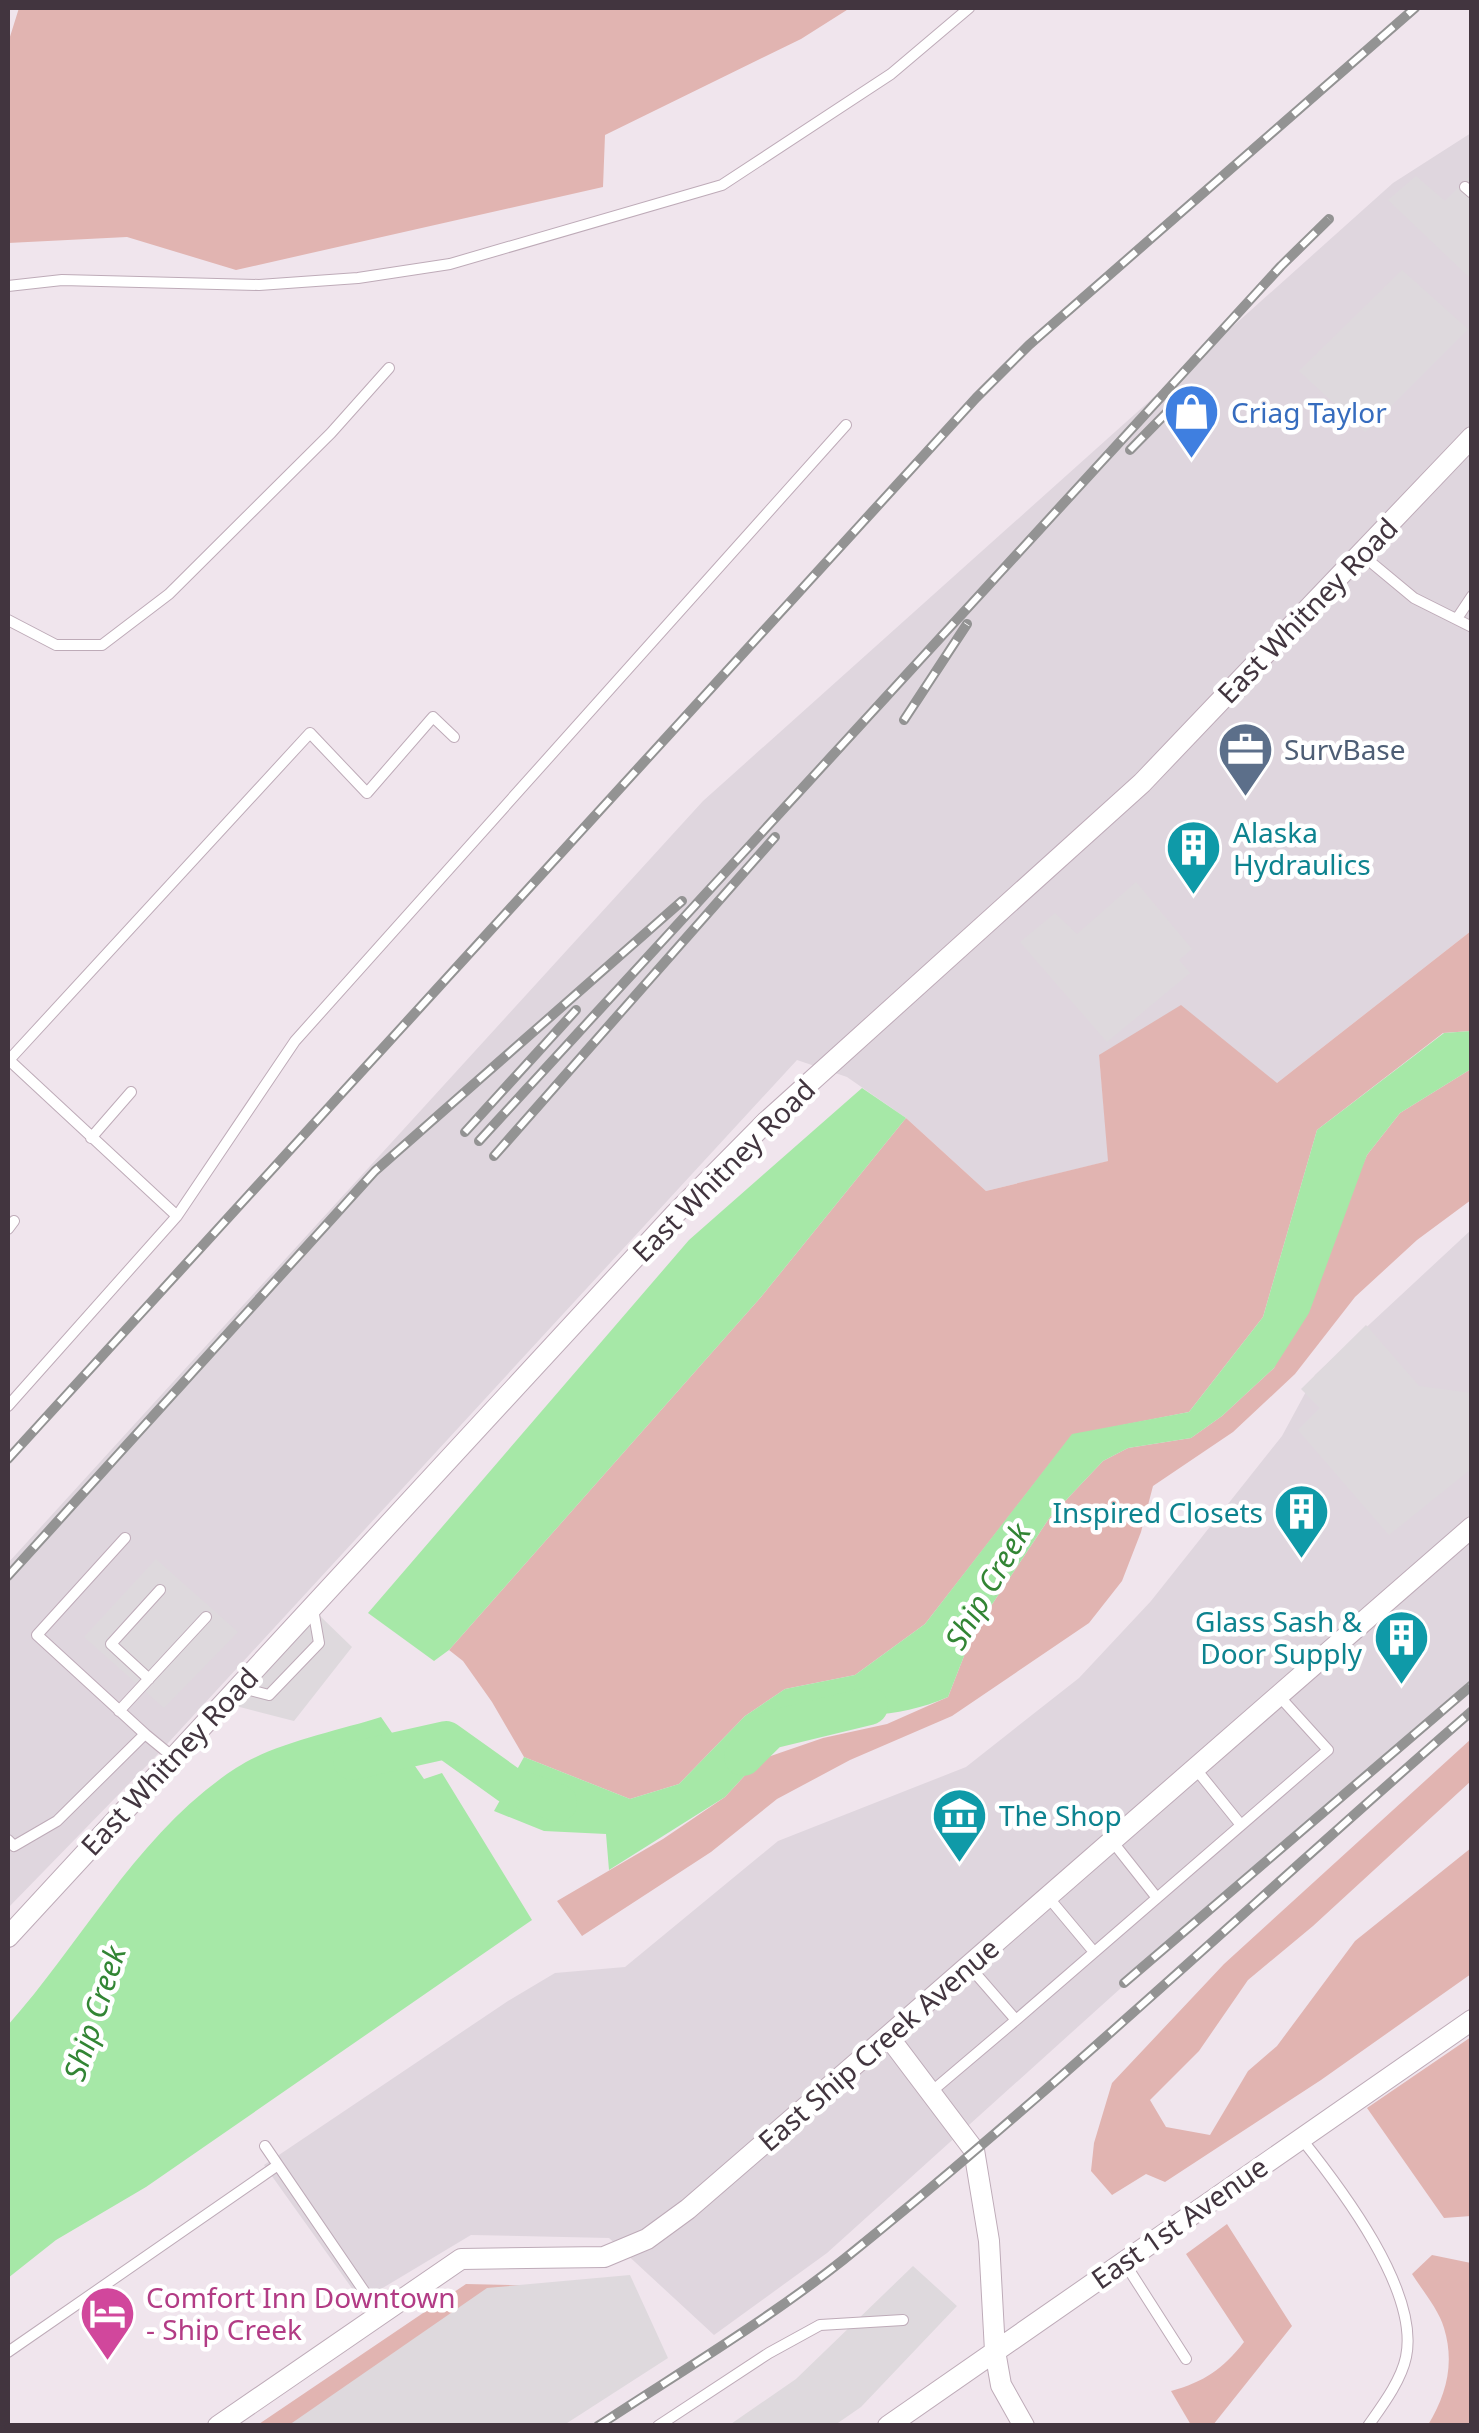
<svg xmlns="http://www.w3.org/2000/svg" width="1479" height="2433" font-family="'Noto Sans',sans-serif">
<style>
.industrial{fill:#dfd6de}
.green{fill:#e1b4b1}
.parking{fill:#ded9dd}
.water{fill:#a6e8a7}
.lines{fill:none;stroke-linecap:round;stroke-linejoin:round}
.river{stroke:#a6e8a7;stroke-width:38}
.service-casing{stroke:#beabb8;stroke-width:12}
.minor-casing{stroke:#beabb8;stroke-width:22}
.service{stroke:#fff;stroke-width:10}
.minor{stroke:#fff;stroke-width:20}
.rail-casing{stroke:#939393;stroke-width:10}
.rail{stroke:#fff;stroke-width:6;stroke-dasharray:19;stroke-linecap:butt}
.labels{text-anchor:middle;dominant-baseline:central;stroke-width:9;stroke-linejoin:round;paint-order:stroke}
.shop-label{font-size:28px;fill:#366cbe;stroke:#fff;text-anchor:start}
.street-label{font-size:28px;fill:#42353f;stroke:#fff}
.service-label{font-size:28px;fill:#4e5e75;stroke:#fff;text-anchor:start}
.culture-label{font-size:28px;fill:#0d838f;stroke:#fff;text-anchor:start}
.hotel-label{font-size:28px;fill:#b23c85;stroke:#fff;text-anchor:start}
.water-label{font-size:30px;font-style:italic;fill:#328534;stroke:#fff}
</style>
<rect width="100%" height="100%" fill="#f0e5ed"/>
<path class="industrial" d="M1471 133V931L1277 1083 1099 1055 1109 1161 986 1191 906 1118 847 1077 797 1060 157 1755 8 1908V1563L703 801 1393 183Z
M1471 1230V1685L1172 1942 827 2253 714 2335 609 2238 471 2235 361 2301 264 2165 508 2001 555 1973 625 1967 778 1841 966 1767 1079 1678 1151 1601 1282 1436 1315 1375Z"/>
<path class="green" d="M19 8H850L801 39 605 135 603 187 236 270 127 237 8 243V43Z
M1471 931V1031L1443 1033 1317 1130 1263 1317 1189 1412 1072 1435 925 1624 855 1675 785 1689 745 1716 679 1784 630 1799 524 1757 492 1702 463 1661 449 1650 761 1297 906 1118 986 1191 1108 1161 1099 1055 1181 1005 1277 1083Z
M1471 1069V1200L1417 1240 1355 1297 1295 1374 1233 1432 1153 1486 1141 1532 1122 1581 1089 1623 952 1716 850 1760 777 1799 711 1852 582 1936 557 1901 663 1839 725 1797 759 1760 823 1738 887 1724 948 1697 973 1633 1050 1517 1103 1461 1128 1448 1191 1438 1222 1416 1274 1368 1367 1155 1400 1113Z
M1471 1739V1781L1313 1926 1248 1980 1199 2051 1150 2100 1166 2127 1210 2135 1248 2071 1277 2046 1355 1941 1471 1848V1974L1321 2080 1165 2182 1146 2174 1112 2195 1091 2171 1094 2143 1112 2083 1224 1964Z
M1471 2037V2216L1444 2218 1367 2108Z
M1227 2224 1292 2326 1213 2425H1191L1171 2391C1204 2382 1223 2369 1244 2342L1186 2254Z
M1432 2255 1471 2263V2425H1428C1446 2395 1455 2364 1444 2328 1439 2310 1422 2290 1412 2274Z
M466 2284 545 2286 307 2425 256 2426Z"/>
<path class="parking" d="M1471 175V279L1388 200 1416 176 1445 201Z
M1402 270 1468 329 1365 432 1299 371Z
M1136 882 1192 949 1179 960 1190 973 1107 1042 1020 942 1055 913 1077 934Z
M1366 1325 1419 1386 1471 1393V1469L1389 1535 1298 1430 1320 1408 1301 1389Z
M156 1559 238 1632 164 1708 84 1637Z
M319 1615 352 1647 294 1721 236 1706Z
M913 2266 957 2306 861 2407 835 2425 728 2426 796 2379Z
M630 2275 668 2358 564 2425H289L487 2288Z"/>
<path class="water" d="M1471 1031V1069L1400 1113 1367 1155 1309 1313 1274 1368 1222 1416 1191 1438 1128 1448 1103 1461 1050 1517 973 1633 948 1697C896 1720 845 1716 789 1717L759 1760 725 1797 609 1870 606 1834 544 1831 494 1811 524 1757 630 1799 679 1784 745 1716 785 1689 855 1675 925 1624 1072 1434 1189 1412 1263 1317 1317 1130 1444 1033Z
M862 1088 906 1118 761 1297 449 1650 434 1661 368 1613 689 1240Z
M381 1717 424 1779 442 1773 532 1920 146 2187 56 2240 8 2278V2025C83 1941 139 1831 236 1768 274 1743 337 1731 381 1717Z"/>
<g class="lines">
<path class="river" d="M743 1757 770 1730 869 1706
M352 1761 446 1740 509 1785 558 1803"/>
<defs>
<path id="service" d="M1465 187 1472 193
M8 286 62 280 259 285 358 278 450 264 722 185 891 74 969 8
M1361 554 1414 598 1472 627
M1458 617 1472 596
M8 620 56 645H102L169 594 331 433 389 368
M91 1138 131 1092
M177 1216 9 1060 310 733 367 793 433 717 454 737
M8 1229 14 1221
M8 1406 177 1216 295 1041 846 425
M125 1538 37 1635 145 1734
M149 1679 111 1644 160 1590
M238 1687 269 1695 319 1643 313 1609
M119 1711 206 1617
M1195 1768 1241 1825
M8 1840 14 1846 57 1821 145 1734 173 1757
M1112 1841 1157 1898
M1048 1897 1094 1952
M1016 2020 1328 1750 1279 1696
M931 2092 1016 2020 969 1966
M1300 2137C1340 2187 1420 2291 1406 2357 1401 2381 1382 2406 1368 2426
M265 2146 379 2313
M1124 2262 1186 2359
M8 2352 278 2165
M658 2426 769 2353 820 2325 903 2320"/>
<path id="minor" d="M8 1937 675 1214 766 1122 1142 783 1472 437
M888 2036 974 2150 989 2241 995 2351 1001 2385 1024 2426
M218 2426 461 2259 604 2257 647 2239 688 2209 888 2036 1472 1527
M888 2426 1472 2020"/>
</defs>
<use href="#service" class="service-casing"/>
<use href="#minor" class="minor-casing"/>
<use href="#service" class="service"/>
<use href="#minor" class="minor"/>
<defs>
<path id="rail" d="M1130 450 1185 394
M904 720 967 624
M465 1132 576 1010
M479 1141 1281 266 1329 219
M494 1156 775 837
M8 1459 976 398 1029 345 1415 8
M8 1576 375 1171 682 901
M1124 1983 1472 1685
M598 2426C680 2372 766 2321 843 2260 1060 2086 1262 1893 1472 1711"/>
</defs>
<use href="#rail" class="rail-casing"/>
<use href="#rail" class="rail"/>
</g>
<defs>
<symbol id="shop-pin" viewBox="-11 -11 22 30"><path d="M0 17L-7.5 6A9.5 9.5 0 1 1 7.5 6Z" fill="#3f7fe0" stroke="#fff"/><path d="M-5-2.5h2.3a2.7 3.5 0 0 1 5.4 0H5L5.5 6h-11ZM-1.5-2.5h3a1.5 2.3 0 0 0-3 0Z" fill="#fff"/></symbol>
<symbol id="office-pin" viewBox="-11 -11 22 30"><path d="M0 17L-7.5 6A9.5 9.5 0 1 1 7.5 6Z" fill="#5c6f8a" stroke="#fff"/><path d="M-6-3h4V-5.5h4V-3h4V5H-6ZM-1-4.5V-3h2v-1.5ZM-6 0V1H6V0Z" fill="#fff"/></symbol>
<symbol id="building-pin" viewBox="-11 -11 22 30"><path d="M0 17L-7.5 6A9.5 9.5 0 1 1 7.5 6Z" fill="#0f9aa8" stroke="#fff"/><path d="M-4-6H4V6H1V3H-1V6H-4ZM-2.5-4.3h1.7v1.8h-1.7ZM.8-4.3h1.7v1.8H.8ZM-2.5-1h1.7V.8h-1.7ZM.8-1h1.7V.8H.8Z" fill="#fff"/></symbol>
<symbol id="museum-pin" viewBox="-11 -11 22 30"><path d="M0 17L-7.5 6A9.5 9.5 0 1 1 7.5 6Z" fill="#0f9aa8" stroke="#fff"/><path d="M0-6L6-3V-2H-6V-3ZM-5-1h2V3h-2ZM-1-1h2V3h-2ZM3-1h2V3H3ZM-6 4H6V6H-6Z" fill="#fff"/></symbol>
<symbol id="hotel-pin" viewBox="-11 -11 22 30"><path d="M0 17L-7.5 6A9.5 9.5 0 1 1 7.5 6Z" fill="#d1479c" stroke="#fff"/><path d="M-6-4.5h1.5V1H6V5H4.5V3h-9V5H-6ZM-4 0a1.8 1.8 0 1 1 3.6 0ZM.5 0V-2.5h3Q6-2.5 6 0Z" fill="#fff"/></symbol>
</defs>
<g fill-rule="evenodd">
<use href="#shop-pin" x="1160" y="380" width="63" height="86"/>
<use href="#office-pin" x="1214" y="718" width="63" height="86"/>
<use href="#building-pin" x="1162" y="816" width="63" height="86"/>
<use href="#building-pin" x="1270" y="1480" width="63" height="86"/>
<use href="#building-pin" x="1370" y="1606" width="63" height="86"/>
<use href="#museum-pin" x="928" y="1784" width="63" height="86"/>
<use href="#hotel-pin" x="76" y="2282" width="63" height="86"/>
</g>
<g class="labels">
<g class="shop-label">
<text x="1231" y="412">Criag Taylor</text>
</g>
<g class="street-label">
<text transform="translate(1307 610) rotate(-46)">East Whitney Road</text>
<text transform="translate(723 1170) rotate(-45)">East Whitney Road</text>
<text transform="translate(169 1761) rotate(-47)">East Whitney Road</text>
<text transform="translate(878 2044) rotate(-41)">East Ship Creek Avenue</text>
<text transform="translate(1179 2222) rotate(-35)">East 1st Avenue</text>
</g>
<g class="service-label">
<text x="1284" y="749">SurvBase</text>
</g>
<g class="culture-label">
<text x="1233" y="832">Alaska<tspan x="1233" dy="32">Hydraulics</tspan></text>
<text x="1263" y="1512" text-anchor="end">Inspired Closets</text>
<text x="1362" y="1621" text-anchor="end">Glass Sash &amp;<tspan x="1362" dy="32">Door Supply</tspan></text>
<text x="999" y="1815">The Shop</text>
</g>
<g class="hotel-label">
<text x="146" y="2297">Comfort Inn Downtown<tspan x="146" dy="32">- Ship Creek</tspan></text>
</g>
<g class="water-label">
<text transform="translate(987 1586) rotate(-60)">Ship Creek</text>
<text transform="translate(94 2013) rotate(-72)">Ship Creek</text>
</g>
</g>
<rect width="1479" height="2433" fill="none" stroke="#42353f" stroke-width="20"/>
</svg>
